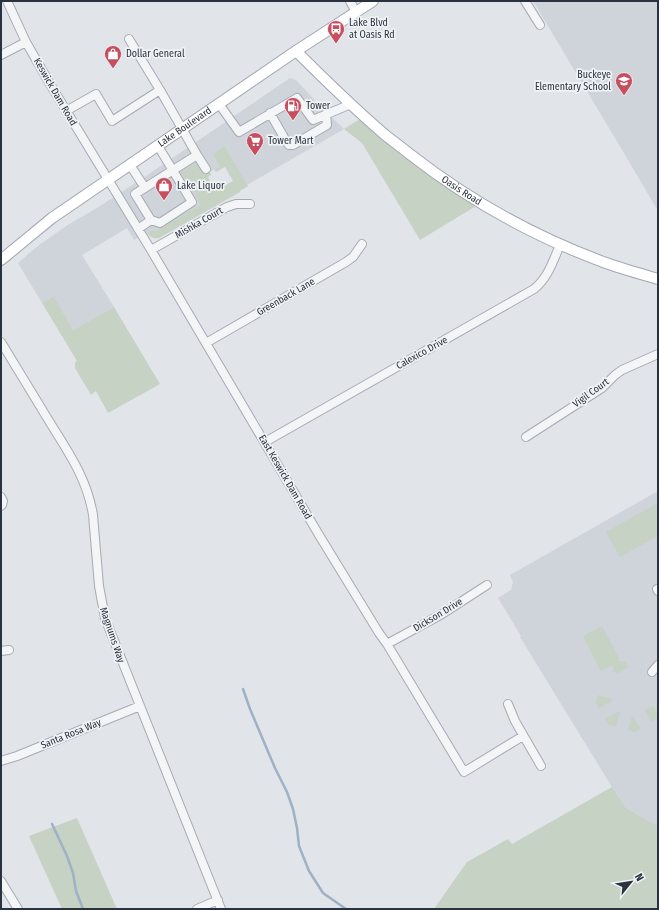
<svg xmlns="http://www.w3.org/2000/svg" width="659" height="910" font-family="'Fira Sans Condensed',sans-serif">
<style>
.built{fill:#cfd3da}
.green{fill:#c6d2c3}
.lines{fill:none;stroke-linecap:round;stroke-linejoin:round}
.stream{stroke:#9eb1c6;stroke-width:2.5}
.minor-casing{stroke:#a6abb3;stroke-width:10}
.major-casing{stroke:#a1a8b3;stroke-width:12}
.minor{stroke:#f3f5f7;stroke-width:8}
.major{stroke:#fff;stroke-width:10}
.labels{text-anchor:middle;dominant-baseline:central;stroke-width:3.5;stroke-linejoin:round;paint-order:stroke}
.poi-label{font-size:10px;fill:#2a323f;stroke:#f0f3f6;text-anchor:start}
.street-label{font-size:10px;fill:#2a323f;stroke:#f0f3f6}
</style>
<rect width="100%" height="100%" fill="#e1e4e9"/>
<path class="built" d="M533 1H658V211L621 148Z
M290 78 296 80 320 106 344 129 247 185 225 146 220 166 207 174H205L203 173 197 163 182 175 195 193 200 205 166 226 155 231H150L134 240 127 228 82 255 114 307 73 330 54 298 42 303 18 263 38 246 66 226 97 208 149 174Z
M658 491V826L626 808 612 787 520 637 521 636 498 598 511 590 513 582 510 575Z"/>
<path class="green" d="M360 119 442 184 476 206 420 240 362 143 344 129Z
M225 146 248 186 240 191V192L159 238C153 239 150 237 147 233L150 231H155L165 226 200 205 195 193 182 175 181 173 182 171 197 163 203 173 205 174 210 172 211 175 208 177 215 191 233 181 225 167 216 172 214 170 220 166 213 154Z
M54 297 73 330 114 307 160 384 108 413 96 391 91 395 75 368V363L77 361 42 303Z
M658 503V536L620 557 606 532Z
M602 626 619 658V661H625L628 667 617 674 614 671 613 665 601 671 583 636Z
M598 695 612 699V701L599 708 596 702Z
M653 706 658 715V718L651 722 645 710Z
M618 712H620L616 726 609 725 605 719Z
M632 716 633 717 641 729 635 732 628 730Z
M612 787 626 808 658 826V909H434L467 862 508 839 512 844Z
M77 818 117 909H62L29 836Z"/>
<g class="lines">
<path class="stream" d="M243 689 250 709 275 768 287 792 293 809 297 828 299 846 309 871 323 893 346 909
M52 824 67 856 73 873 76 891 83 909"/>
<defs>
<path id="minor" d="M7 1 26 42 50 84 151 250 319 535 379 633 387 644 464 772 523 736
M350 1 356 12
M525 1 540 25
M1 55 26 42
M160 90 197 155
M219 104 239 132 297 98 313 120 351 104
M66 111 96 94 112 121 160 90 129 39
M270 113 286 141 289 145H293L327 125 326 114
M158 146 192 202 160 223 151 220 135 194 197 155 206 169
M130 165 145 188
M138 229 151 220
M151 250 227 207 236 204H250
M1 342C17 368 33 395 49 421 68 452 87 478 93 515L99 586 105 618 221 909
M206 343 346 262 353 257 362 244
M526 437 602 388 615 375 622 370 658 354
M265 442 534 289C548 278 553 261 560 245
M1 497 3 501 2 505 1 506
M657 589 658 591
M387 644 442 614 487 585
M1 651 9 650
M652 672 658 665
M508 704 515 721 541 766
M1 761 17 756 140 706
M1 881 18 909
M197 909 218 900"/>
<g id="major">
<path id="s1" d="M296 51C324 79 354 108 384 134 393 141 402 148 411 155 470 201 535 237 606 263 623 269 641 274 658 279"/>
<path id="s2" d="M1 260 52 218 296 51 373 1"/>
</g>
</defs>
<use href="#minor" class="minor-casing"/>
<use href="#major" class="major-casing"/>
<use href="#minor" class="minor"/>
<use href="#major" class="major"/>
</g>
<defs>
<symbol id="bus-pin" viewBox="-11 -11 22 30"><path d="M0 17L-7.5 6A9.5 9.5 0 1 1 7.5 6Z" fill="#c54f5f" stroke="#f0f3f6"/><path d="M-5-6H5V4H4V6H2V4H-2V6H-4V4H-5ZM-3.5-4V0h7V-4ZM-3.5 1.2v1.5H-2V1.2ZM2 1.2v1.5H3.5V1.2Z" fill="#fff"/></symbol>
<symbol id="shop-pin" viewBox="-11 -11 22 30"><path d="M0 17L-7.5 6A9.5 9.5 0 1 1 7.5 6Z" fill="#c54f5f" stroke="#f0f3f6"/><path d="M-5-2.5h2.3a2.7 3.5 0 0 1 5.4 0H5L5.5 6h-11ZM-1.5-2.5h3a1.5 2.3 0 0 0-3 0Z" fill="#fff"/></symbol>
<symbol id="school-pin" viewBox="-11 -11 22 30"><path d="M0 17L-7.5 6A9.5 9.5 0 1 1 7.5 6Z" fill="#c54f5f" stroke="#f0f3f6"/><path d="M0-5L7-2L0 1L-7-2ZM-4 1L0 2.5L4 1V4Q0 6-4 4Z" fill="#fff"/></symbol>
<symbol id="fuel-pin" viewBox="-11 -11 22 30"><path d="M0 17L-7.5 6A9.5 9.5 0 1 1 7.5 6Z" fill="#c54f5f" stroke="#f0f3f6"/><path d="M-5.5-6h7V0h2V4h1.3V-2.5L3-4.5l.8-.8L6-3V5H2.5V1h-1V6h-7ZM-4.2-4.7v3.2H.2V-4.7Z" fill="#fff"/></symbol>
<symbol id="supermarket-pin" viewBox="-11 -11 22 30"><path d="M0 17L-7.5 6A9.5 9.5 0 1 1 7.5 6Z" fill="#c54f5f" stroke="#f0f3f6"/><path d="M-6-5.5h2.5l.6 2H6L4.5 2H-2.5L-4.4-4H-6ZM-1.5 3.2a1.3 1.3 0 1 0 .1 0ZM3 3.2a1.3 1.3 0 1 0 .1 0Z" fill="#fff"/></symbol>
</defs>
<g fill-rule="evenodd">
<use href="#bus-pin" x="326" y="19" width="20" height="27"/>
<use href="#shop-pin" x="103" y="44" width="20" height="27"/>
<use href="#school-pin" x="614" y="71" width="20" height="27"/>
<use href="#fuel-pin" x="283" y="96" width="20" height="27"/>
<use href="#supermarket-pin" x="245" y="131" width="20" height="27"/>
<use href="#shop-pin" x="154" y="176" width="20" height="27"/>
</g>
<g class="labels">
<g class="poi-label">
<text x="349" y="23">Lake Blvd<tspan x="349" dy="12">at Oasis Rd</tspan></text>
<text x="126" y="54">Dollar General</text>
<text x="611" y="75" text-anchor="end">Buckeye<tspan x="611" dy="12">Elementary School</tspan></text>
<text x="306" y="106">Tower</text>
<text x="268" y="141">Tower Mart</text>
<text x="177" y="186">Lake Liquor</text>
</g>
<g class="street-label">
<text transform="translate(55 92) rotate(60)">Keswick Dam Road</text>
<text stroke="none"><textPath href="#s2" startOffset="227">Lake Boulevard</textPath></text>
<text stroke="none"><textPath href="#s1" startOffset="217">Oasis Road</textPath></text>
<text transform="translate(199 223) rotate(-30)">Mishka Court</text>
<text transform="translate(286 297) rotate(-30)">Greenback Lane</text>
<text transform="translate(422 353) rotate(-29)">Calexico Drive</text>
<text transform="translate(591 393) rotate(-36)">Vigil Court</text>
<text transform="translate(285 477) rotate(60)">East Keswick Dam Road</text>
<text transform="translate(438 615) rotate(-31)">Dickson Drive</text>
<text transform="translate(112 635) rotate(71)">Magnums Way</text>
<text transform="translate(71 734) rotate(-22)">Santa Rosa Way</text>
</g>
</g>
<rect width="659" height="910" fill="none" stroke="#2a323f" stroke-width="4"/>
<g transform="translate(631 882) rotate(60)" stroke="#f0f3f6" stroke-width="3" paint-order="stroke">
<path d="M0-3L7 15L0 10L-7 15Z" fill="#2a323f"/>
<text y="-6" font-size="11" font-weight="bold" text-anchor="middle" fill="#2a323f">N</text>
</g>
</svg>
